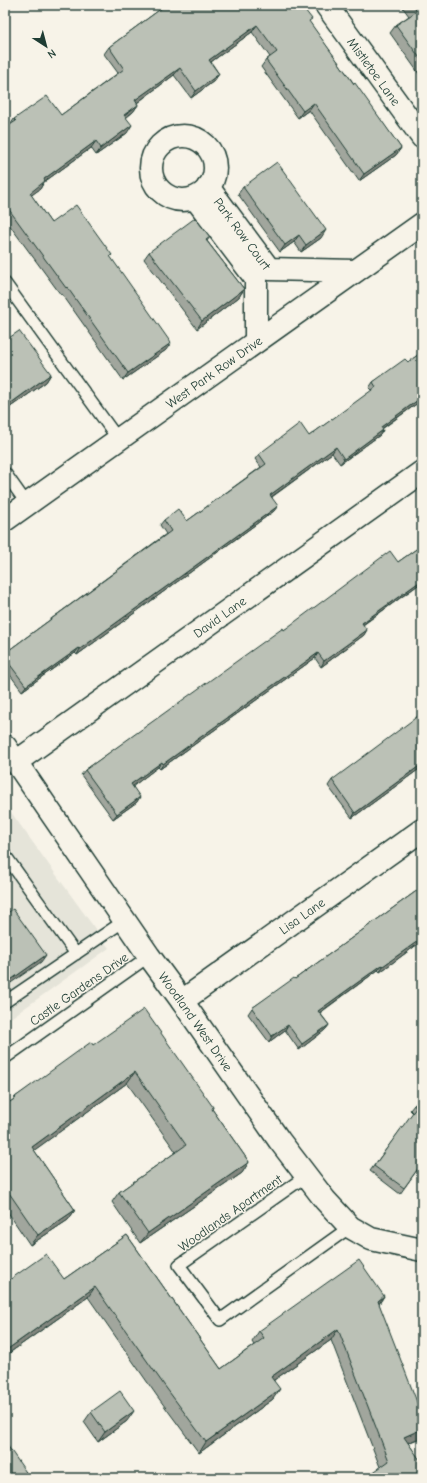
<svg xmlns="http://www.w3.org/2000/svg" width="427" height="1483" font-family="'Comic Neue',sans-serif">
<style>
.built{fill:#e5e4d9}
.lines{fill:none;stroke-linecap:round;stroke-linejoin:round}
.lane-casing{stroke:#1f3d34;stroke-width:14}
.street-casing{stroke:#1f3d34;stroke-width:25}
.secondary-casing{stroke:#1f3d34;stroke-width:25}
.lane{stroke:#f7f3e8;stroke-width:11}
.street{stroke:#f7f3e8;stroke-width:22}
.secondary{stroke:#f7f3e8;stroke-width:22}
.wall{fill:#a1a69d;stroke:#1f3d34}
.shaded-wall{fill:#83877f;stroke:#1f3d34}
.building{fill:#bbc1b6;stroke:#1f3d34}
.labels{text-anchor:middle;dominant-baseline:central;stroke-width:3;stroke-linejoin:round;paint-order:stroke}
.street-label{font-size:13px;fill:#1f3d34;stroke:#f7f3e8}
</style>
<rect width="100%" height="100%" fill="#f7f3e8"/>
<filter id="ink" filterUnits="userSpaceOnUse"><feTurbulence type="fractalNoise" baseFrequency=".025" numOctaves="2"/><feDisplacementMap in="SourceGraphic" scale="8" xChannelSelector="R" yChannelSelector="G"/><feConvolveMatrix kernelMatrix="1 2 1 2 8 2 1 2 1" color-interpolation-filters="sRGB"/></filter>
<g filter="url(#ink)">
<path class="built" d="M5 804 109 948 5 1022Z"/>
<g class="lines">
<defs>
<path id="lane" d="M5 283 118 439
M5 473 27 504
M5 855 76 954
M5 1002 124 921
M5 1058 149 956
M306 1176 179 1265 220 1320 350 1227"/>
<g id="street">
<path id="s1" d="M326 5 422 137"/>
<circle cx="183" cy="168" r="32"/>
<path id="s2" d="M208 187 269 269 355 271"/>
<path d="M195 198 256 279V341"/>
<path id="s3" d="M5 746 149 956 182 1001 279 1140 325 1200 350 1227 371 1239 422 1250"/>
<path id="s4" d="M16 762 422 472"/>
<path id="s5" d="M182 1001 422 830"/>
</g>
<g id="secondary">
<path id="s6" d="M5 520 422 224"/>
</g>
</defs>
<use href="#lane" class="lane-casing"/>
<use href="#street" class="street-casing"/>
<use href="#secondary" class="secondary-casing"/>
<use href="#lane" class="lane"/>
<use href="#street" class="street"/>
<use href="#secondary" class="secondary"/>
</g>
<path class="wall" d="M166 5 309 22 401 148 396 155 359 181 309 110 298 118 261 67 266 60 270 57 252 32 211 62 219 74 214 81 191 98 174 75 137 103 138 105 133 112 126 118 127 133 96 155 91 148 44 182 40 189 31 195 51 223 112 255 110 257 166 350 123 380 62 294 61 295 5 219V128L11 124 14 119 61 115 118 73 104 54 109 47Z
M401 5H422V78L390 33 396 25 409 16Z
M243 187 321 238 301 252 294 242 280 252 238 194Z
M210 237 207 241 244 289 239 297 197 329 144 259 149 252Z
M5 338 6 340 51 374 46 382 6 410 5 409Z
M422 352V400L382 429 383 430 380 435 340 464 332 453 272 497 274 511 77 655 75 653 22 691 5 668V653L166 534 160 525 164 520 187 521 261 467 255 459 259 454 309 436 372 391 369 388 373 382 408 362Z
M421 530H422V542L418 536Z
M422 545V584L421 583 363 625 364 635 321 667 315 658 160 769 158 767 133 786 137 802 113 819 81 775 85 770 284 630 398 562Z
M422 767 352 818 328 786 332 780Z
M422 887V941L380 972 378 970 320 1013 329 1025 325 1030 299 1050 285 1030 269 1042 248 1014 252 1008 295 979Z
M93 1045 213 1107 212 1109 249 1162 242 1173 140 1243 112 1202 119 1192 176 1152 127 1083 34 1150 75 1210 68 1220 30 1245 5 1208V1105L13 1100 15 1097Z
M422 1098V1163L400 1194 370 1171 413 1113 410 1110 414 1105Z
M127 1235 221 1369 254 1345 252 1342 259 1331 384 1296 379 1304 420 1438 408 1443 422 1463 380 1467 331 1340 274 1380 273 1399 199 1453 157 1396 88 1297 5 1356V1283L64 1279Z
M91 1412 127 1421 98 1442 84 1422Z"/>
<path class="shaded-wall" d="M257 25 252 32 204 67 209 60Z
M180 68 174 75 130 108 135 100Z
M219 74 214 81 191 98 196 91Z
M314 103 309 110 298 118 303 111Z
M138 105 133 112 119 122 124 115Z
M132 125 127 133 96 155 101 148Z
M96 141 91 148 44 182 40 189 25 200 30 193 44 179Z
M401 148 396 155 359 181 364 174Z
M326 230 321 238 301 252 306 245Z
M299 235 294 242 280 252 285 245Z
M244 289 239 297 197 329 202 321Z
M171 343 166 350 123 380 128 373Z
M51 374 46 382 6 410 11 403Z
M422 397V400L377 432 381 427Z
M383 430 380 435 340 464 344 459Z
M336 447 332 453 267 500 270 495Z
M278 506 274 511 77 655 80 649Z
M422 580V581L421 583 358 628 362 623Z
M367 630 364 635 321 667 324 661Z
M79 648 75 653 22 691 26 686Z
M318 653 315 658 160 769 163 764Z
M162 762 158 767 128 790 131 784Z
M422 764V767L352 818 355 813Z
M140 797 137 802 113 819 117 814Z
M422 938V941L380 972 383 966Z
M46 955 41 962 5 987V984Z
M382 965 378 970 315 1016 318 1011Z
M288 1025 285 1030 269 1042 272 1036Z
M329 1025 325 1030 299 1050 302 1044Z
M135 1072 127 1083 25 1157 32 1147Z
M249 1162 242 1173 140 1243 148 1233Z
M75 1210 68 1220 30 1245 38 1235Z
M95 1287 88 1297 5 1356V1351Z
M384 1296 377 1307 378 1301Z
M338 1329 331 1340 264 1387 271 1377Z
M280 1389 273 1399 199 1453 206 1442Z
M134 1411 127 1421 98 1442 105 1432Z
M422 1429V1435L420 1438 396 1447 404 1437Z"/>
<path class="building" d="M166 5H301L312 19 309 21 354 84 355 83 401 148 364 174 314 103 303 111 266 60 277 52 257 25 209 60 219 74 196 91 180 68 135 100 138 105 124 115 132 125 101 148 96 141 44 179 45 181 30 193 51 223 76 205 112 255 110 256 171 343 128 373 67 287 66 288 5 204V128L16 121 14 119 47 96 61 115 124 69 109 47Z
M413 5H422V61L396 25 417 11Z
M277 162 326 230 306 245 299 235 285 245 243 187Z
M195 218 210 237 206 240 244 289 202 321 149 252Z
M19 331 51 374 11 403 5 395V338L6 340Z
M422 352V397L381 427 383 430 344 459 336 447 270 495 278 506 80 649 79 648 26 686 5 658V653L171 531 164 520 178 509 187 521 266 464 259 454 300 423 309 436 376 387 373 382 405 359 408 362Z
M422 545V580L362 623 367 630 324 661 318 653 163 764 162 762 131 784 140 797 117 814 85 770 283 628 284 630 390 551 398 562Z
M422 713V764L355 813 332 780Z
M422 887V938L383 966 382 965 318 1011 329 1025 302 1044 288 1025 272 1036 252 1008 294 978 295 979Z
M13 909 46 955 5 984V913L6 914Z
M144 1009 213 1107 212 1109 249 1162 148 1233 119 1192 186 1145 135 1072 32 1147 75 1210 38 1235 5 1187V1105L16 1098 15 1097 91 1042 93 1045Z
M422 1098V1163L404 1188 374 1166 416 1108 414 1105Z
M127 1235 221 1369 264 1338 259 1331 359 1260 384 1296 378 1301 422 1415V1429L404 1437 422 1463V1478H365L389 1461 338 1329 271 1377 280 1389 206 1442 164 1385 95 1287 5 1351V1283L46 1254 64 1279Z
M120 1391 134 1411 105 1432 91 1412Z
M5 1442 30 1478H5Z"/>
</g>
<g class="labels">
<g class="street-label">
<text stroke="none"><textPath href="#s1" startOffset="82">Mistletoe Lane</textPath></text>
<text stroke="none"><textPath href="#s2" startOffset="58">Park Row Court</textPath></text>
<text stroke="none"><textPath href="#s6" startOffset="256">West Park Row Drive</textPath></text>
<text stroke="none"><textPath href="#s4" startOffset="250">David Lane</textPath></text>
<text stroke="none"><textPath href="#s5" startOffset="147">Lisa Lane</textPath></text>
<text transform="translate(79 989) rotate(-35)">Castle Gardens Drive</text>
<text stroke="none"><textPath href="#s3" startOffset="335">Woodland West Drive</textPath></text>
<text transform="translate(230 1213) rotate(-35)">Woodlands Apartment</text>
</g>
</g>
<rect width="427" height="1483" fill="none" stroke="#f7f3e8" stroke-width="20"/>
<rect x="10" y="10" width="407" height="1463" fill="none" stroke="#1f3d34" stroke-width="1.5" filter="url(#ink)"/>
<g transform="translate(46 46) rotate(144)" stroke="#f7f3e8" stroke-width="3" paint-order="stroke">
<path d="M0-3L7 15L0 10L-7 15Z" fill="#1f3d34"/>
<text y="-6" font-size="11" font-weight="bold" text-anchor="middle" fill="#1f3d34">N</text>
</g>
</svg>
